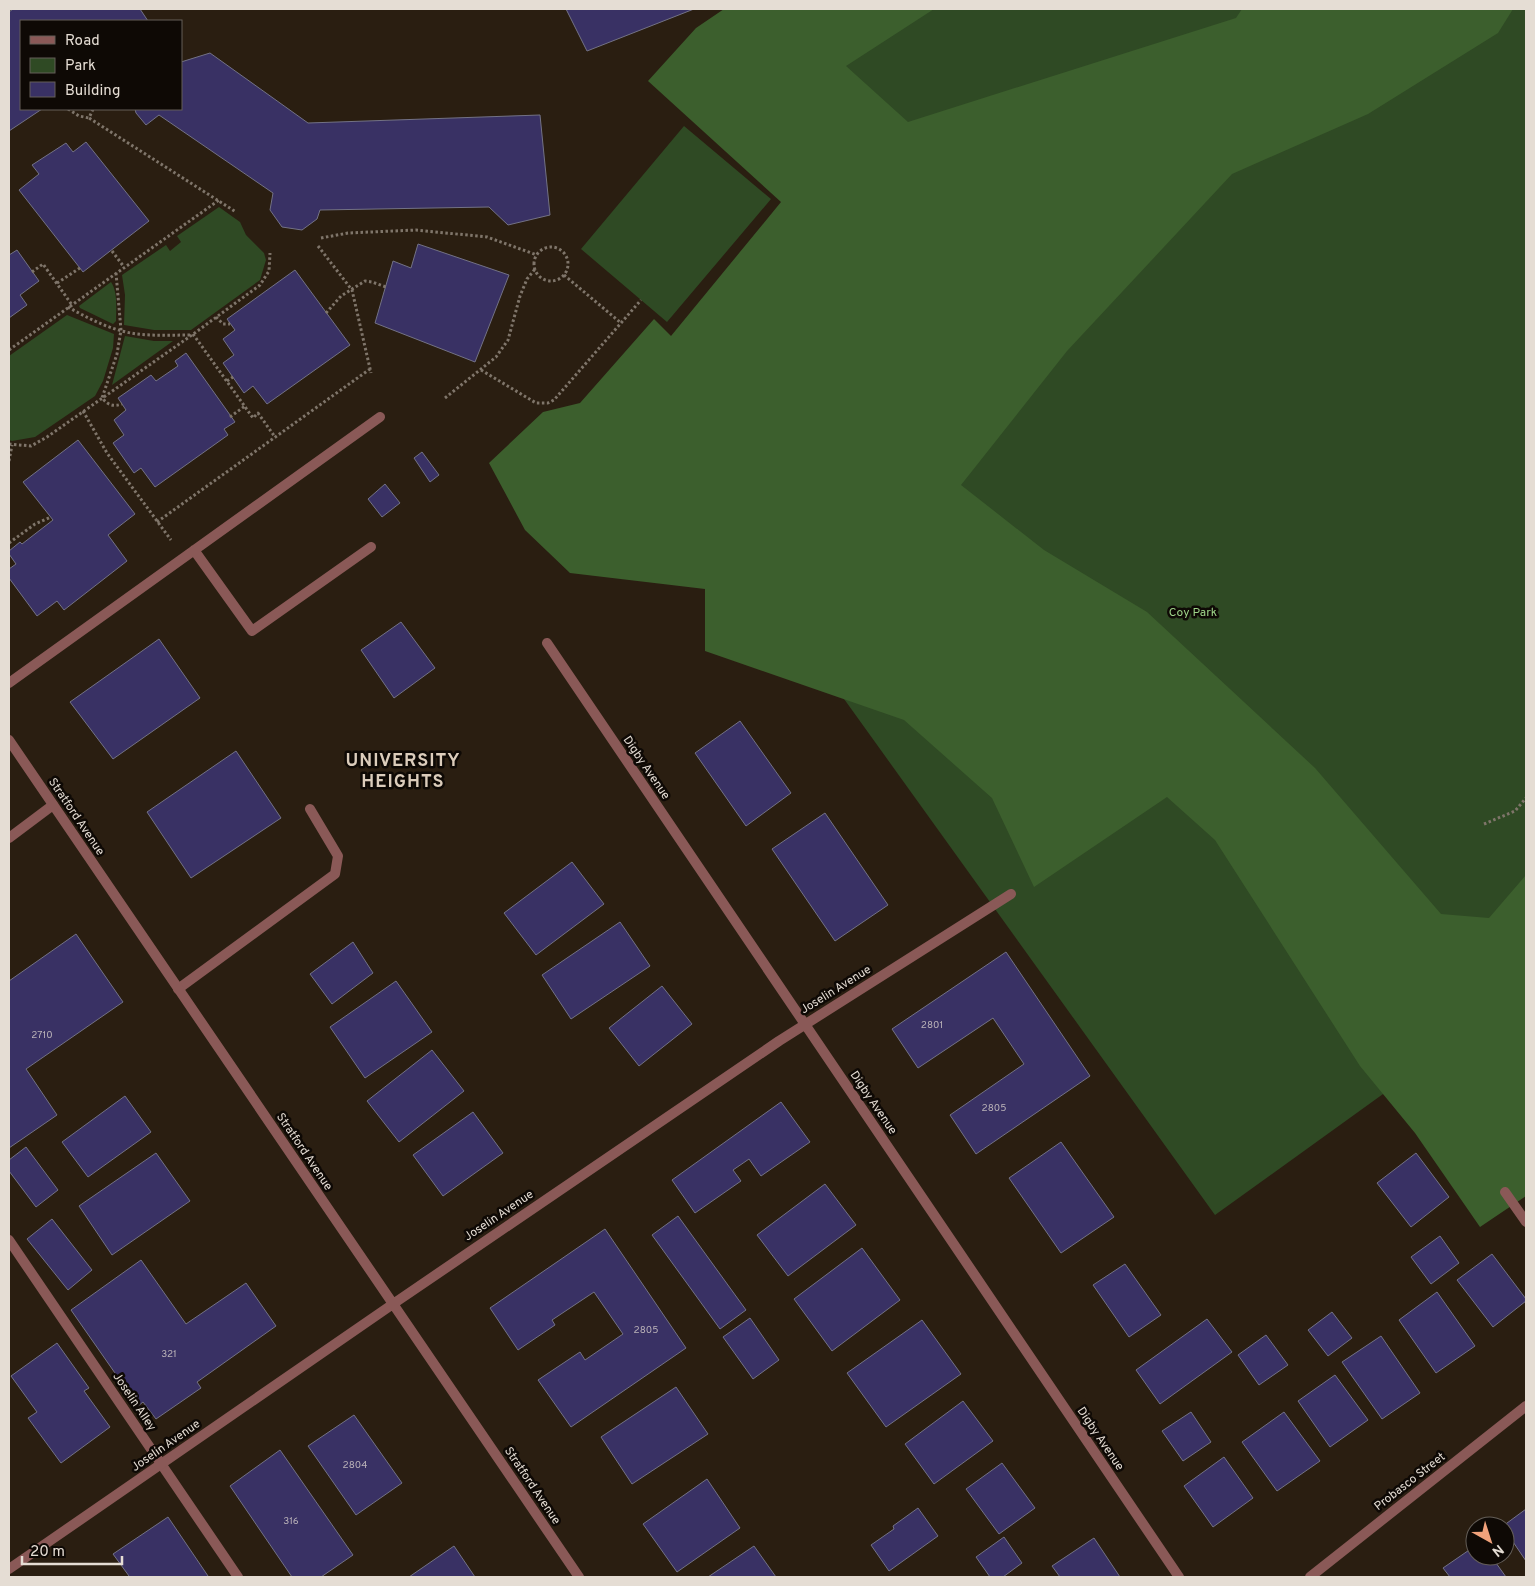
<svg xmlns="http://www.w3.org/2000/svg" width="1535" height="1586" font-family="Overpass,sans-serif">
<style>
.green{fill:#2f4a24}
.forest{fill:#3c5f2d}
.building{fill:#393164;stroke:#737285}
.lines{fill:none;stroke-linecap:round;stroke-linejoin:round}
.path{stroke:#7f756a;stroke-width:3;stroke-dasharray:2.5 2.5;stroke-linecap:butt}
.service{stroke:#8a5957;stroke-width:10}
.minor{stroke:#8a5957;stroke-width:10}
.labels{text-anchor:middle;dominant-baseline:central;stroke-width:5;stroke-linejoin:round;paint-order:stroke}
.number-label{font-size:10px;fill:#bab2b8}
.park-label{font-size:12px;fill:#9ed489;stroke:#0e0905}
.street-label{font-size:12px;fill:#e5ddd4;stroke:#0e0905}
.district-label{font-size:18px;font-weight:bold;letter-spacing:1px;fill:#dbccbb;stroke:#0e0905}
</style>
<rect width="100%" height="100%" fill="#2a1e11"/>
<path class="green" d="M762 9H1526V991L1215 1215 724 532 966 368Z
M684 126 771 199 667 322 581 249Z
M219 207 240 222 246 235 264 253 266 260 260 280 191 330H154L124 325 125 295 122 275 166 245 170 251 181 242 177 236Z
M111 282C118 292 116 309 116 321L113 324 80 308 79 306Z
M67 315 114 334 113 348 103 381 95 396 35 437 12 441 9 440V356Z
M125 336 154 341H173L112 385Z"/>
<path class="forest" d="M724 9H934L846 66 908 122 1236 18 1242 9H1513L1498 33 1368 114 1232 174 1067 351 961 485 1044 550 1147 612 1315 768 1441 914 1489 918 1526 875V1196L1480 1227 1415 1133 1360 1066 1215 840 1167 797 1034 887 992 798 904 720 705 651V589L570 573 525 530 489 463 543 412 580 403 654 319 671 336 781 202 648 81 696 28Z"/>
<path class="building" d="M13 9H140L148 21H21V109H42L9 131V12Z
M566 9H694L587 51Z
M210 53 308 123 540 115 550 215 508 225 489 207 320 210 317 219 302 230 282 227 270 210 273 193 159 115 146 125 136 113 135 109H181V62Z
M86 142 149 221 83 272 19 190 39 174 32 165 66 143 73 152Z
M418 244 509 275 475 362 375 323 393 261 411 268Z
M17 250 39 281 20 295 27 305 9 318V255Z
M295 270 350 345 267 404 253 386 244 393 223 363 234 355 223 339 235 330 227 319Z
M186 353 235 422 224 429 228 435 155 487 141 468 134 473 113 443 124 435 114 420 126 410 118 398 151 375 156 381 178 366 175 361Z
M78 440 135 514 108 535 127 561 64 610 57 601 37 616 9 578V569L16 564 9 554V551L20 542 22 544 53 520 23 482Z
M422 452 439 475 430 482 414 458Z
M385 484 400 503 382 517 368 499Z
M401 622 435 668 394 698 361 650Z
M159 639 200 698 113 759 70 702Z
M740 721 791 793 746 826 695 753Z
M236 751 281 818 191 878 147 812Z
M825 813 888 905 835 941 772 849Z
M572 862 604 904 536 955 504 913Z
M620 922 650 966 571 1019 542 975Z
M76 934 123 1002 26 1069 57 1115 9 1148V981Z
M353 942 373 973 332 1004 310 974Z
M1006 952 1090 1076 976 1154 950 1115 1024 1064 993 1018 918 1068 892 1029Z
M396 981 432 1032 365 1078 330 1027Z
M662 986 692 1024 639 1066 609 1028Z
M432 1050 464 1091 399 1142 367 1101Z
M125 1096 151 1132 88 1177 62 1142Z
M781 1102 810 1142 761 1176 749 1159 733 1170 741 1181 695 1213 672 1180Z
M473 1112 503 1153 443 1196 413 1155Z
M1061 1142 1114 1217 1061 1253 1009 1178Z
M26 1147 58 1190 36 1207 9 1171V1160Z
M156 1153 190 1201 112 1255 79 1206Z
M1416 1153 1449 1197 1411 1227 1377 1183Z
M825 1184 856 1225 788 1276 757 1235Z
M678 1216 746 1310 720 1329 652 1235Z
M52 1219 92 1270 68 1290 27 1239Z
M605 1229 686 1348 571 1427 538 1380 580 1352 585 1360 623 1334 594 1292 552 1320 555 1325 518 1350 490 1308Z
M1440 1236 1459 1263 1431 1284 1411 1257Z
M862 1248 900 1300 832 1351 794 1299Z
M1492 1254 1526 1299V1301L1493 1327 1457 1280Z
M141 1260 186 1324 246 1283 276 1326 197 1382 201 1388 156 1419 143 1402 138 1406 71 1310Z
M1125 1264 1161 1315 1129 1337 1093 1285Z
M1437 1292 1475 1346 1436 1373 1399 1320Z
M1332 1312 1352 1338 1328 1356 1308 1330Z
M750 1318 779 1360 753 1379 723 1337Z
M1207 1319 1232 1352 1160 1404 1136 1370Z
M922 1320 961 1374 886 1427 847 1373Z
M1266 1335 1288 1365 1259 1385 1238 1355Z
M1381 1336 1420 1393 1382 1419 1342 1362Z
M57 1343 89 1388 84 1391 110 1427 61 1463 28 1418 37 1412 11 1376Z
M1335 1375 1368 1420 1330 1447 1298 1401Z
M676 1387 708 1434 632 1484 601 1437Z
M963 1401 993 1441 934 1484 905 1444Z
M1191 1412 1211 1442 1183 1461 1162 1431Z
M1284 1412 1320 1461 1277 1491 1242 1442Z
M354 1415 402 1483 356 1515 308 1446Z
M280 1450 353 1555 321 1577H292L230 1486Z
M1224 1457 1253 1498 1213 1527 1184 1486Z
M1002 1463 1035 1508 999 1534 966 1489Z
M707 1479 740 1528 677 1572 643 1524Z
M918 1508 938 1536 889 1571 871 1545 894 1529 893 1526Z
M1526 1509V1561L1505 1530V1526H1503Z
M168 1517 208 1576 206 1577H128L129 1576 113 1554Z
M1004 1537 1022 1563 1003 1577H990L976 1557Z
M1094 1538 1120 1577H1060L1052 1566Z
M454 1546 475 1577H409Z
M754 1546 776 1577H708Z
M1475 1546V1556H1491L1506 1577H1450L1443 1568Z"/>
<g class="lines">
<path class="path" d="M68 109 79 116 89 118
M93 109 89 118 236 212
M321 238 348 233 416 230 487 237 537 255
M318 246 352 290 371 373
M534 264a17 17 0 1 1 34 0a17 17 0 1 1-34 0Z
M112 251 124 267
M32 272 43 264 72 305
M116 273 121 330 117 354 102 398C108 405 113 407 122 404
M564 275 621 323
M57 283 80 268
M68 307C89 319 113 331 137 334 155 336 174 335 192 335
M326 313 341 296 365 281 372 282 386 287
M216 317 223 324H230
M193 334 253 418 258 413 275 437
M9 350 219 200
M481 370 536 403H548L554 400 641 300
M227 381 233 377
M445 398 496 357 508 340 520 296 527 279 535 269
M83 411 107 453 171 540
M230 417 245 406
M9 444 31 446 47 437 192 335 260 285 269 271 270 253
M9 461 12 445
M157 522 370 369
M9 543 35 524 51 517
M1484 824 1515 811 1526 798"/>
<path class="service" d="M194 550 252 631 371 547
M9 683 380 417
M9 838 53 805
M178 989 335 874 338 856 310 809
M9 1240 238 1577"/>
<path class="minor" d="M547 643 1179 1577
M9 740 579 1577
M1505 1192 1526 1222
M9 1569 393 1304 779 1041 1011 894
M1310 1577 1526 1406"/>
</g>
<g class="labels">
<g class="number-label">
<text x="932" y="1025">2801</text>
<text x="42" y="1035">2710</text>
<text x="994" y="1108">2805</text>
<text x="646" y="1330">2805</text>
<text x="169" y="1354">321</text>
<text x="355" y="1465">2804</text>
<text x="291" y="1521">316</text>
</g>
<g class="park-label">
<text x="1193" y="613">Coy Park</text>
</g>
<g class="street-label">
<text transform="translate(646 768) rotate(56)">Digby Avenue</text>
<text transform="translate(76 817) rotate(56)">Stratford Avenue</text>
<text transform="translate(836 990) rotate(-32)">Joselin Avenue</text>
<text transform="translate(873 1103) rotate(56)">Digby Avenue</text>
<text transform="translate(304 1152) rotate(56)">Stratford Avenue</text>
<text transform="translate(499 1216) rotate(-34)">Joselin Avenue</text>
<text transform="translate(134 1402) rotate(56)">Joselin Alley</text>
<text transform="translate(1100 1439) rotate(56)">Digby Avenue</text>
<text transform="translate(166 1446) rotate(-35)">Joselin Avenue</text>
<text transform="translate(1410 1482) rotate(-38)">Probasco Street</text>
<text transform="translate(532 1486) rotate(56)">Stratford Avenue</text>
</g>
<g class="district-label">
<text x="403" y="761">UNIVERSITY<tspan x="403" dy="21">HEIGHTS</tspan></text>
</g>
</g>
<rect width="1535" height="1586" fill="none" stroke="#e5ddd4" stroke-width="20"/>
<rect x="20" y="20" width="162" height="90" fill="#0e0905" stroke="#645e58"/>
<rect x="30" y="36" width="25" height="8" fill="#8a5957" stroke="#645e58"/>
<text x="65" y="45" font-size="15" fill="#e5ddd4">Road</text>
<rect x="30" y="58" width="25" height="15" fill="#2f4a24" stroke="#645e58"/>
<text x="65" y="70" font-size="15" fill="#e5ddd4">Park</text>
<rect x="30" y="82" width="25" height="15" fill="#393164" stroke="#645e58"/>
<text x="65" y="95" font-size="15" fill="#e5ddd4">Building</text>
<g transform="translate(1490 1541) rotate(141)"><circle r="24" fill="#0e0905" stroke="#645e58"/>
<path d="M0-4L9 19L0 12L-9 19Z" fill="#f1a27b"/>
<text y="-8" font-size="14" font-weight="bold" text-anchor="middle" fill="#e5ddd4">N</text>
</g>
<path d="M22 1556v8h100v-8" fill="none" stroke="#e5ddd4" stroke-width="2.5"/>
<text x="30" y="1556" font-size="15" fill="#e5ddd4" stroke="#0e0905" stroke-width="4" paint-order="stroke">20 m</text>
</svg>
